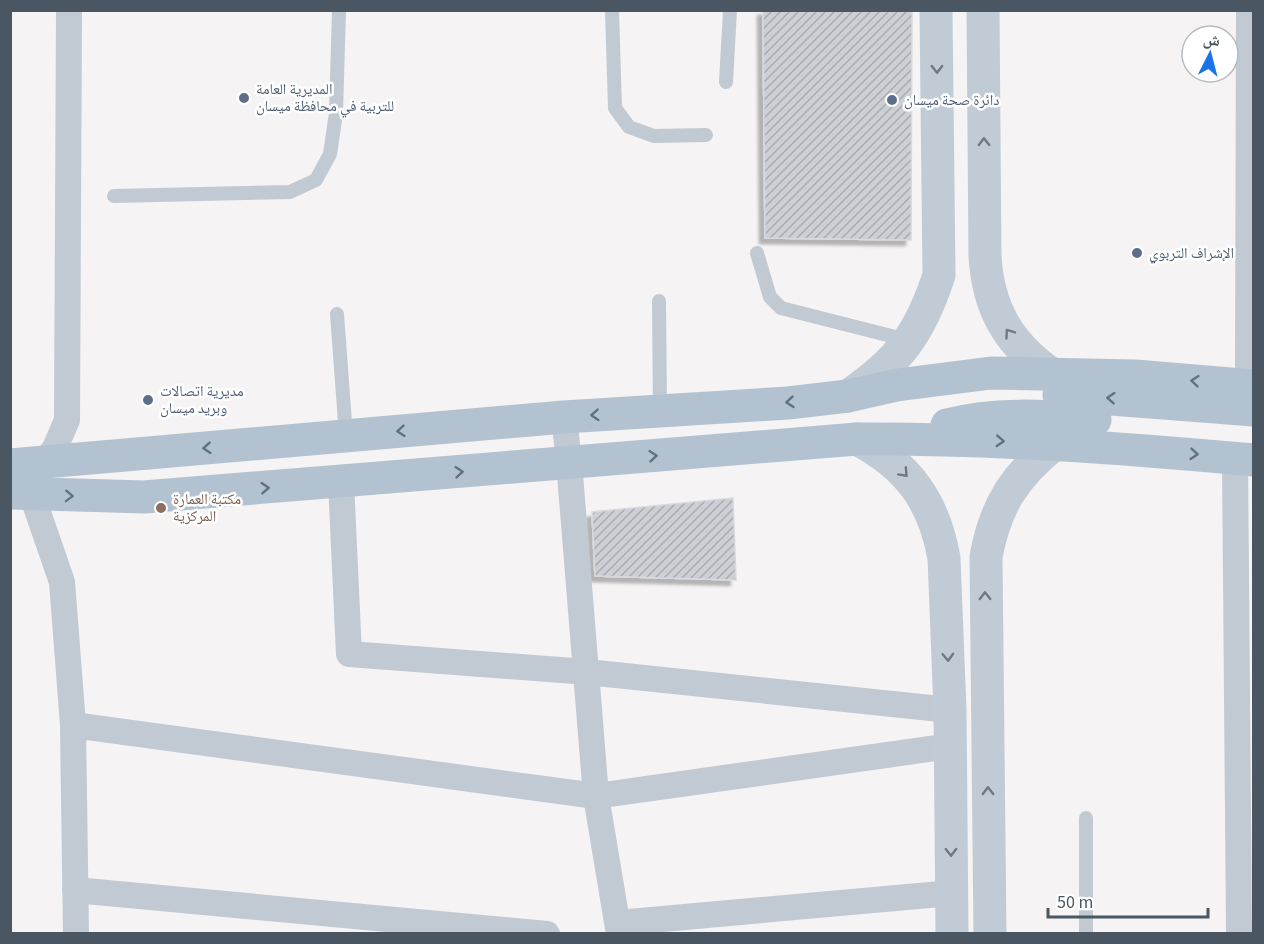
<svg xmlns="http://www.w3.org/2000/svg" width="1264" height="944" font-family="'Source Sans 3','Noto Naskh Arabic',sans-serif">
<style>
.building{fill:url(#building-hatch);stroke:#d7d9de;stroke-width:1.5;filter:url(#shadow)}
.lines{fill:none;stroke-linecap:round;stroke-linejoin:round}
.lane{stroke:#c1cad2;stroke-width:14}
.street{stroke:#c1cad2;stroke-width:26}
.secondary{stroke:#c1cbd6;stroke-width:33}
.primary{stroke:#b3c2d1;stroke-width:33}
.oneway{stroke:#6e7984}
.oneway2{stroke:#64717d}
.service-dot{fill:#5c6f8a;stroke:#fff;stroke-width:2}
.education-dot{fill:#8d6e63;stroke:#fff;stroke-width:2}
.labels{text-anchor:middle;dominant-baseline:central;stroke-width:5;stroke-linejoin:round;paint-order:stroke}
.service-label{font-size:15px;fill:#4e5e75;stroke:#fff;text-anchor:start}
.education-label{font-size:15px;fill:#785e54;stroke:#fff;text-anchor:start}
</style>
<defs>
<pattern id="building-hatch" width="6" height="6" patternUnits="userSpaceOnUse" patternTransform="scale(1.5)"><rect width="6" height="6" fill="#cdcfd5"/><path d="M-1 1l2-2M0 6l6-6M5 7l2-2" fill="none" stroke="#a8abb0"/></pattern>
<filter id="shadow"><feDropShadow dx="-5.5" dy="5.5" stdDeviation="1.5" flood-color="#0004"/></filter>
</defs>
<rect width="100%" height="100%" fill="#f5f3f3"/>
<path class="building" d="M763 10H912L911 240 765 238Z
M733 498 736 580 595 576 592 512Z"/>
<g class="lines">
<path class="lane" d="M612 10 615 108 629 127 654 136 706 135
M726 82 730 10
M114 196 290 192 316 180 330 154 336 113 339 10
M757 253 770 297 781 308 907 340
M659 301 660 411
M337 314 346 436
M1086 934V818"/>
<path class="street" d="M1249 10 1248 369 1252 386
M564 417 569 462 596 796 619 934
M1235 458 1239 934
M45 462 55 448 67 420 69 10
M341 482 349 654 587 672 950 710
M32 495 62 582 73 725 76 934
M73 725 596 796 950 746
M75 890 547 934
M618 923 952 893"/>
<path class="secondary" d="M983 10 985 256C988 308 1008 343 1050 373
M848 396C899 361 920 334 939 275L936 10
M857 439C909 466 934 502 944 558L950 710 952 934
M990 934 986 557C995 506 1015 475 1056 443"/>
<path class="primary" d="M1059 395 1254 410
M947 425C997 412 1045 416 1095 420
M10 465 564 417 788 403 848 396 897 385 991 373 1135 376 1254 386
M10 493 144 497 857 439C990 438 1121 448 1254 460"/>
</g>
<defs><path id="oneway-chevron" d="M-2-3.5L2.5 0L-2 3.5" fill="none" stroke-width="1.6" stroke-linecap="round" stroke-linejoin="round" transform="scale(1.5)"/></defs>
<g class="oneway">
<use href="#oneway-chevron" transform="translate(937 69) rotate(89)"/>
<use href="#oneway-chevron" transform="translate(984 142) rotate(-91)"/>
<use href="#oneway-chevron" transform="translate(1009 333) rotate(-125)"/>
<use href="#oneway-chevron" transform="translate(904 473) rotate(47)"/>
<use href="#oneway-chevron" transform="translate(985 596) rotate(-91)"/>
<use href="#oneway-chevron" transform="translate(948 657) rotate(88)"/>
<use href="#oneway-chevron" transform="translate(988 791) rotate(-91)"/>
<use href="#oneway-chevron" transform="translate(951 852) rotate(89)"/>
</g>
<g class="oneway2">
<use href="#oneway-chevron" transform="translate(1195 381) rotate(-175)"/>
<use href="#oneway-chevron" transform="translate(1111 398) rotate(-176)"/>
<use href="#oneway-chevron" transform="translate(790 402) rotate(175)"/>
<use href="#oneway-chevron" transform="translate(595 415) rotate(176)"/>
<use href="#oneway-chevron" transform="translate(401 431) rotate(175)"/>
<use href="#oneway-chevron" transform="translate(1000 441) rotate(3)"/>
<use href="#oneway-chevron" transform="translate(207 448) rotate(175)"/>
<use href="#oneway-chevron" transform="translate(1194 454) rotate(5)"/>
<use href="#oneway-chevron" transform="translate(653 456) rotate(-5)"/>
<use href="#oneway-chevron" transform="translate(459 472) rotate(-5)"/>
<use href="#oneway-chevron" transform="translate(265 488) rotate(-4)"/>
<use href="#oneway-chevron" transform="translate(69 496) rotate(2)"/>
</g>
<g class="service-dot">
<circle cx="244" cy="98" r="6"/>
<circle cx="892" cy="100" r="6"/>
<circle cx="1137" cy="253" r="6"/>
<circle cx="148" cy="400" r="6"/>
</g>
<circle class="education-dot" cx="161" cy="508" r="6"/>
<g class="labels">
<g class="service-label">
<text x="256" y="89">المديرية العامة<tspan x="256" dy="17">للتربية في محافظة ميسان</tspan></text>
<text x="904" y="100">دائرة صحة ميسان</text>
<text x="1149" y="253">الإشراف التربوي</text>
<text x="160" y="391">مديرية اتصالات<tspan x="160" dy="17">وبريد ميسان</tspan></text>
</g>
<g class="education-label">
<text x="173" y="499">مكتبة العمارة<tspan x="173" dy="17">المركزية</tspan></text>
</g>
</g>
<rect width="1264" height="944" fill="none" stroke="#4a5661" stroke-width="24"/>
<g transform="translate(1210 54) rotate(6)"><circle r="28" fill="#ffffff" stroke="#b7bbc0" stroke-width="1.5"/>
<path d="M0-4.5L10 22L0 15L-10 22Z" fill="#1a73e8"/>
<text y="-9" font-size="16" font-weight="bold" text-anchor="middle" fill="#4a5661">ش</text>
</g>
<path d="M1048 908v9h160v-9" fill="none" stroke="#4a5661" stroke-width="3"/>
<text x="1057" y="908" font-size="18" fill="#4a5661" stroke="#ffffff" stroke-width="4.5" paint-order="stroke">50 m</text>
</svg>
